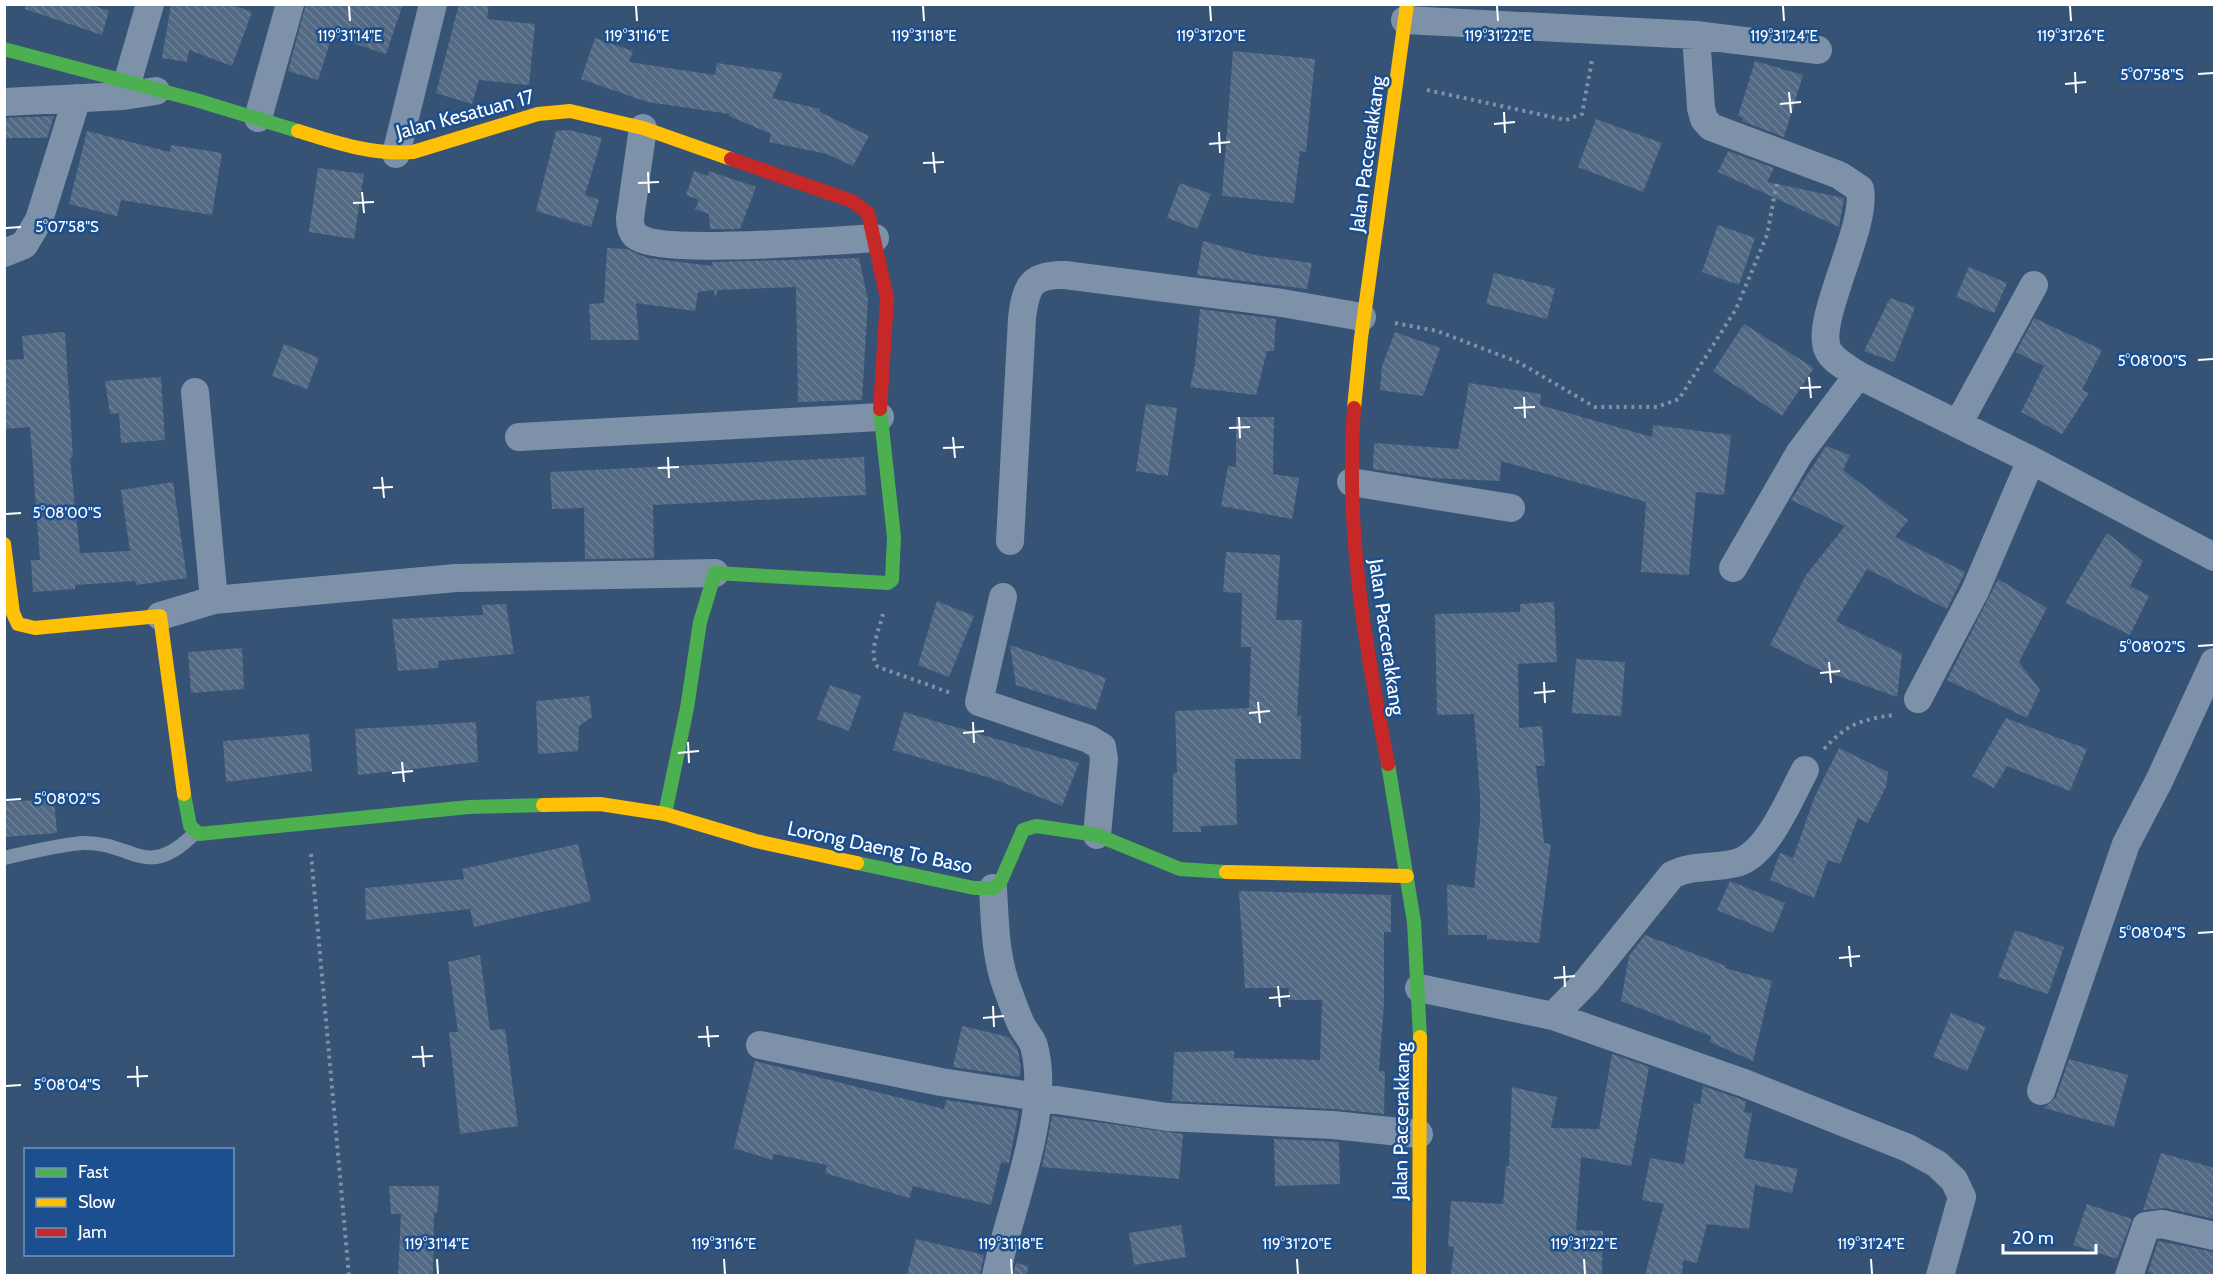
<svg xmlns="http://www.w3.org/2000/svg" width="2219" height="1280" font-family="Cabin,sans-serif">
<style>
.building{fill:url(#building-back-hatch)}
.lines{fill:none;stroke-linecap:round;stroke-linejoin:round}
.path{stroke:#7d92a8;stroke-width:4;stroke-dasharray:3 4.5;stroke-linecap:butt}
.lane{stroke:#7d92a8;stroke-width:14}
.street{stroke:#7d92a8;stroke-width:28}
.fast{stroke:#4caf50;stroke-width:14}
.slow{stroke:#ffc107;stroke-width:14}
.jam{stroke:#c62828;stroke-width:14}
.ticks{fill:none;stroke:#fff;stroke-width:2}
.labels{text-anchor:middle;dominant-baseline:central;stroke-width:5;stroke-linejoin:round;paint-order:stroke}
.street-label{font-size:20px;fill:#fff;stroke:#1b4f8f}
.ticks-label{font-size:15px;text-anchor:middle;fill:#fff;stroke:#1b4f8f;stroke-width:5;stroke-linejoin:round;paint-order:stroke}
</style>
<defs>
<pattern id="building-back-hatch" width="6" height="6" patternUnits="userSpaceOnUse" patternTransform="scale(1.5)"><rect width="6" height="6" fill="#526984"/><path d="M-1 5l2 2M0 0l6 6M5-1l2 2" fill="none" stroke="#6c8096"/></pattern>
</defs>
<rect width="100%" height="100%" fill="#365274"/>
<path class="building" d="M26 4H89L109 11 102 35 25 9Z
M171 4H230L252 12 232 66 189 50 187 62 162 58Z
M306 4H403L386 54 332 36 318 80 288 71Z
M459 4H489L487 19 535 24 529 85 479 80 472 104 436 93Z
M595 38 633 51 629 62 715 75 717 63 783 73 772 98 820 109V112L869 136 853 166 827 154 769 142 771 134 729 116 730 114 647 102 581 79Z
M1233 51 1315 59 1306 152 1300 151 1294 203 1222 196Z
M1755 61 1803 75 1784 137 1742 121 1743 118 1738 116Z
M54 116 47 138H4V118Z
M1596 119 1662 143 1643 192 1578 167Z
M569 130 602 138 585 195 599 200 591 227 536 211 556 131Z
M87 131 170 152 171 145 222 153 212 215 121 200 117 216 69 204Z
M1728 151 1774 168 1767 182 1844 198 1839 227 1718 172Z
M318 168 364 174 354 239 309 232Z
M694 171 708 176 709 171 756 187 740 229H710L709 214 695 209 699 200 686 195Z
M1180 183 1211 194 1197 229 1167 218Z
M1718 225 1755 238 1739 285 1702 272Z
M1203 241 1255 255 1312 263 1307 289 1197 275Z
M607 248 627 249 647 258 713 266 712 262 859 258 868 300 862 400 798 402 796 287 718 290 715 298 714 290 698 292 695 311 636 303 639 340H591L589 304 604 303Z
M1969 267 2007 283 1994 313 1956 297Z
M1494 273 1555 288 1547 319 1486 304Z
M1890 298 1915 307 1894 362 1864 351Z
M1200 309 1276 319 1274 351H1267L1256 395 1190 387 1195 364Z
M2034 318 2102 350 2082 390 2089 393 2062 434 2021 412 2044 366 2016 352Z
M1744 324 1814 368 1782 416 1713 371Z
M62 332 65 334 73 457 70 458 80 553 130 551 121 490 173 482 187 578 136 585 135 581 75 585V589L33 592 31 560H40L30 427 4 429V360L24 359 22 336Z
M1395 332 1440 348 1423 396 1380 390 1382 366Z
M284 344 319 358 307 389 272 376Z
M161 377 165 440 121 443 119 413 110 414 105 381Z
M1469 383 1541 394 1540 405 1652 437 1653 425 1731 435 1724 495 1696 492 1689 575 1641 572 1646 502 1501 461 1500 481 1431 478 1373 469 1374 443 1458 449Z
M1146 404 1177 408 1168 476 1136 471Z
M1236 417H1274L1273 474 1299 478 1292 519 1221 506 1228 466 1236 467Z
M1826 446 1850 455 1843 470 1908 520 1895 537 1965 572 1947 609 1867 569 1836 621 1902 654 1897 697 1813 667 1770 645 1806 575 1845 526 1791 500Z
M864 457 866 495 653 505 654 558 585 559 584 508 552 509 550 472Z
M2107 533 2143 561 2130 586 2149 596 2130 635 2065 603Z
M1226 552 1280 555 1276 620H1302L1297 716H1301V759H1235L1237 825 1201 826V832H1173V773H1177L1175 711 1249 708 1251 647H1241L1242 593 1223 592Z
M1998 579 2047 608 2019 662 2040 690 2027 718 1947 680Z
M937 601 974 616 949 677 918 665Z
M1554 602 1557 662 1518 664 1519 728 1542 726 1545 766H1536L1544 843 1551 844 1539 943 1487 939V935H1448L1447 884 1474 888 1480 820V796L1474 714 1437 715 1435 614 1520 612V604Z
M506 604 514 654 438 661 439 668 398 671 392 619 483 615 482 605Z
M1010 645 1106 678 1096 710 1016 685Z
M242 648 244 689 191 693 188 652Z
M1576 659 1625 662 1621 716 1572 713Z
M830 685 861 696 849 731 817 719Z
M589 696 592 717 579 726 578 751 538 754 536 701Z
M904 712 1079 763 1062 806 994 779 893 750Z
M2006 718 2087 749 2070 791 2007 766 1994 788 1972 776Z
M476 722 478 762 358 775 355 729Z
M309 734 312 771 226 782 223 741Z
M1839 748 1888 772 1886 787 1868 823 1858 818 1840 864 1828 860 1814 898 1770 880 1780 853 1793 858 1815 796Z
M54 799 57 833 4 837V802Z
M578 844 591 901 474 927 470 909 366 920 365 888 464 879 462 869Z
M1730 881 1785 903 1773 933 1717 910Z
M1239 891 1391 895V932H1384V1003L1379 1071H1385L1384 1114 1334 1109 1172 1101 1174 1052 1234 1051V1058L1320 1060 1322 1000H1288L1289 988H1245Z
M2015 930 2064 947 2048 994 1998 977Z
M1645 935 1726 966 1725 968 1772 981 1753 1061 1710 1042 1711 1036 1621 1001 1629 956Z
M480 955 490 1030 505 1029 518 1126 460 1134 449 1032H458L448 962Z
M1951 1013 1986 1027 1967 1071 1933 1057Z
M962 1026 1009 1037 1018 1050 1021 1069 1019 1077 953 1067Z
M1612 1054 1649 1067 1631 1166 1581 1157 1576 1230 1603 1231 1602 1275H1451L1454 1247 1448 1246 1451 1201 1503 1204 1506 1166H1509L1512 1087 1557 1097 1551 1128 1599 1129Z
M2069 1059 2128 1075 2114 1127 2044 1108 2056 1097Z
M755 1061 944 1109 946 1100 1019 1111 1009 1163 1001 1162 991 1205 913 1186 909 1198 825 1173 827 1165 774 1154 772 1160 734 1148Z
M1703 1086 1746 1101 1744 1112 1752 1113 1744 1158 1798 1169 1792 1193 1755 1185 1749 1229 1707 1224 1697 1263 1683 1260 1682 1275H1645L1664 1204 1642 1200 1650 1158 1684 1164 1694 1103 1700 1104Z
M1052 1116 1183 1134 1179 1179 1042 1167Z
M1274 1139 1339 1142 1340 1184 1275 1186Z
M2161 1153 2214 1168V1219L2166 1208 2143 1210Z
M389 1186H439L437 1213H434L433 1275H398L401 1214H391Z
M2087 1204 2132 1219 2117 1259 2073 1245Z
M1181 1225 1186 1257 1134 1265 1129 1233Z
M916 1239 984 1255 980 1275H907Z
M2158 1241 2214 1252V1275H2159L2148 1272Z
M1016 1263 1028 1266 1027 1275H1013Z"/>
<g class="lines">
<path class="path" d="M1427 90 1566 120 1582 114 1592 60
M1395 323 1437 331 1518 362 1595 407H1657L1679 399 1736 309 1767 235 1777 182
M883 614C880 628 867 654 878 667L951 693
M1824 749C1847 724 1860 720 1893 715
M311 854 349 1276"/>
<path class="lane" d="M4 858C26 853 62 844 83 843 134 842 146 882 195 833"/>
<path class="street" d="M1405 20 1696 35 1818 50
M1696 35 1701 108 1704 119 1711 127 1839 175 1860 189C1868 228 1811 325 1829 352 1835 362 1848 368 1858 375L2031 460 2214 557
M128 80 150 4
M4 102 123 96 156 91
M258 118 290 4
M643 128 630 218C630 224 631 231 635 235 656 256 838 240 875 238
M396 154 433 4
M4 253 24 245 39 220 77 98
M1958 424 2034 285
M519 437 880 417
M1351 482 1511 508
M1010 541 1022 318C1026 287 1030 274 1065 275L1282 303 1362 317
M1733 568 1799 454 1858 375
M1003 597 979 702 1089 739 1102 747 1104 759 1097 835
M214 600 456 578 715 573
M160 616 214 600 195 392
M1918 699 1975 591 2031 460
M993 888C995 922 995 956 1007 988 1012 1001 1016 1014 1022 1026 1026 1033 1032 1039 1034 1046 1052 1112 1009 1209 996 1276
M1419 988 1553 1016 1587 981 1672 875C1693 864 1714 869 1736 863 1768 855 1790 797 1805 770
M1553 1016 1744 1083 1908 1148 1937 1164 1954 1180 1962 1197 1940 1276
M760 1045 941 1082 1167 1117 1333 1125 1419 1134
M2041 1091 2126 844 2159 781 2214 662
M2129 1276 2146 1226 2162 1224 2214 1236"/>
<path class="fast" d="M4 49 196 100 298 131
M1388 764 1414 922 1420 1037
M184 794 190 826 199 834 469 807 543 805
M665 814 687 708 700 622 715 573 888 583 892 580 894 537 880 409
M857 863 974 888H993L1000 883 1023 830 1036 826 1097 835 1180 869 1226 872"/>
<path class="slow" d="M298 131C336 143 373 155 413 152L538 114 570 111 643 128 731 159
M1354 408 1361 338 1407 4
M4 544 13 613 18 624 35 628 160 616 184 794
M543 805 600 804 665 814 756 841 857 863
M1226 872 1407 876
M1419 1276 1420 1037"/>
<path class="jam" d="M731 159 852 201 868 213 887 298 880 409
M1354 408C1345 529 1365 646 1388 764"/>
</g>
<path class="ticks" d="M349 6 350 21M636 6 637 21M923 6 924 21M1210 6 1211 21M1497 6 1498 21M1783 6 1784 21M2070 6 2071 21M2075 72 2076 93M2198 74 2213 73M2065 84 2086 82M1789 92 1791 113M1780 104 1801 102M1504 112 1505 133M1494 124 1515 122M1219 132 1220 153M1209 144 1230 142M933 152 935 173M923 163 944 162M648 172 649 193M638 183 659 182M362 192 364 213M353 203 374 202M6 228 21 227M2198 360 2213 359M1809 377 1811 398M1800 388 1821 387M1524 397 1525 418M1514 408 1535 407M1239 417 1240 438M1229 428 1250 427M953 437 955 458M943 448 964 447M668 457 669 478M658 468 679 467M382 477 384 498M373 488 393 487M6 514 21 513M2198 646 2213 645M1829 662 1831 683M1820 673 1840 671M1544 682 1545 703M1534 693 1555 691M1258 702 1260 723M1249 713 1270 711M973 722 974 743M963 733 984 731M688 742 689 763M678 753 699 751M402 762 404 782M392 773 413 771M6 800 21 799M2198 933 2213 932M1849 946 1851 967M1839 958 1860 956M1564 966 1565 987M1554 978 1575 976M1278 986 1280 1007M1269 998 1290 996M993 1006 994 1027M983 1018 1004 1016M707 1026 709 1047M698 1037 719 1036M422 1046 424 1067M412 1057 433 1056M137 1066 138 1087M127 1077 148 1076M6 1086 21 1085M437 1259 438 1274M724 1259 725 1274M1011 1259 1012 1274M1297 1259 1298 1274M1584 1259 1585 1274M1871 1259 1872 1274"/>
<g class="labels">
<g class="street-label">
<text transform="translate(465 114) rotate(-15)">Jalan Kesatuan 17</text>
<text transform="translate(1367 154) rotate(-82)">Jalan Paccerakkang</text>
<text transform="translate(1387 637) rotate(82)">Jalan Paccerakkang</text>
<text transform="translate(880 847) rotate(12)">Lorong Daeng To Baso</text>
<text transform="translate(1401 1121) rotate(-89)">Jalan Paccerakkang</text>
</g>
</g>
<g class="ticks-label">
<text x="350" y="41">119°31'14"E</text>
<text x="637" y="41">119°31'16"E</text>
<text x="924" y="41">119°31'18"E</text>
<text x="1211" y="41">119°31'20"E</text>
<text x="1498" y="41">119°31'22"E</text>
<text x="1784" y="41">119°31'24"E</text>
<text x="2071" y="41">119°31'26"E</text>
<text x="2152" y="80">5°07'58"S</text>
<text x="67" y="232">5°07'58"S</text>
<text x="2152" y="366">5°08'00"S</text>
<text x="67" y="518">5°08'00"S</text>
<text x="2152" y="652">5°08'02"S</text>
<text x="67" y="804">5°08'02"S</text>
<text x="2152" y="938">5°08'04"S</text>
<text x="67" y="1090">5°08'04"S</text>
<text x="437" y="1249">119°31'14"E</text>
<text x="724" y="1249">119°31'16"E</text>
<text x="1011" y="1249">119°31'18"E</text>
<text x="1297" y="1249">119°31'20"E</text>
<text x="1584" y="1249">119°31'22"E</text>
<text x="1871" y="1249">119°31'24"E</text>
</g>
<rect width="2219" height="1280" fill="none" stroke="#ffffff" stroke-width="12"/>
<rect x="24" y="1148" width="210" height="108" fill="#1b4f8f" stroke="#7695bc" stroke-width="1.5"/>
<rect x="36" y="1168" width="30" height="9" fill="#4caf50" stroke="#7695bc" stroke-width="1.5"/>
<text x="78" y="1178" font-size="18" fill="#ffffff">Fast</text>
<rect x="36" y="1198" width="30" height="9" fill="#ffc107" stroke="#7695bc" stroke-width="1.5"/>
<text x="78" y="1208" font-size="18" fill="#ffffff">Slow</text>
<rect x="36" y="1228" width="30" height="9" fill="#c62828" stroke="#7695bc" stroke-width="1.5"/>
<text x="78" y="1238" font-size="18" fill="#ffffff">Jam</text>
<path d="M2003 1244v9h93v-9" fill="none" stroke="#ffffff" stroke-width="3"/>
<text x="2012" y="1244" font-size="18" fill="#ffffff" stroke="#1b4f8f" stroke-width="4.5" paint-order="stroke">20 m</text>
</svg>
